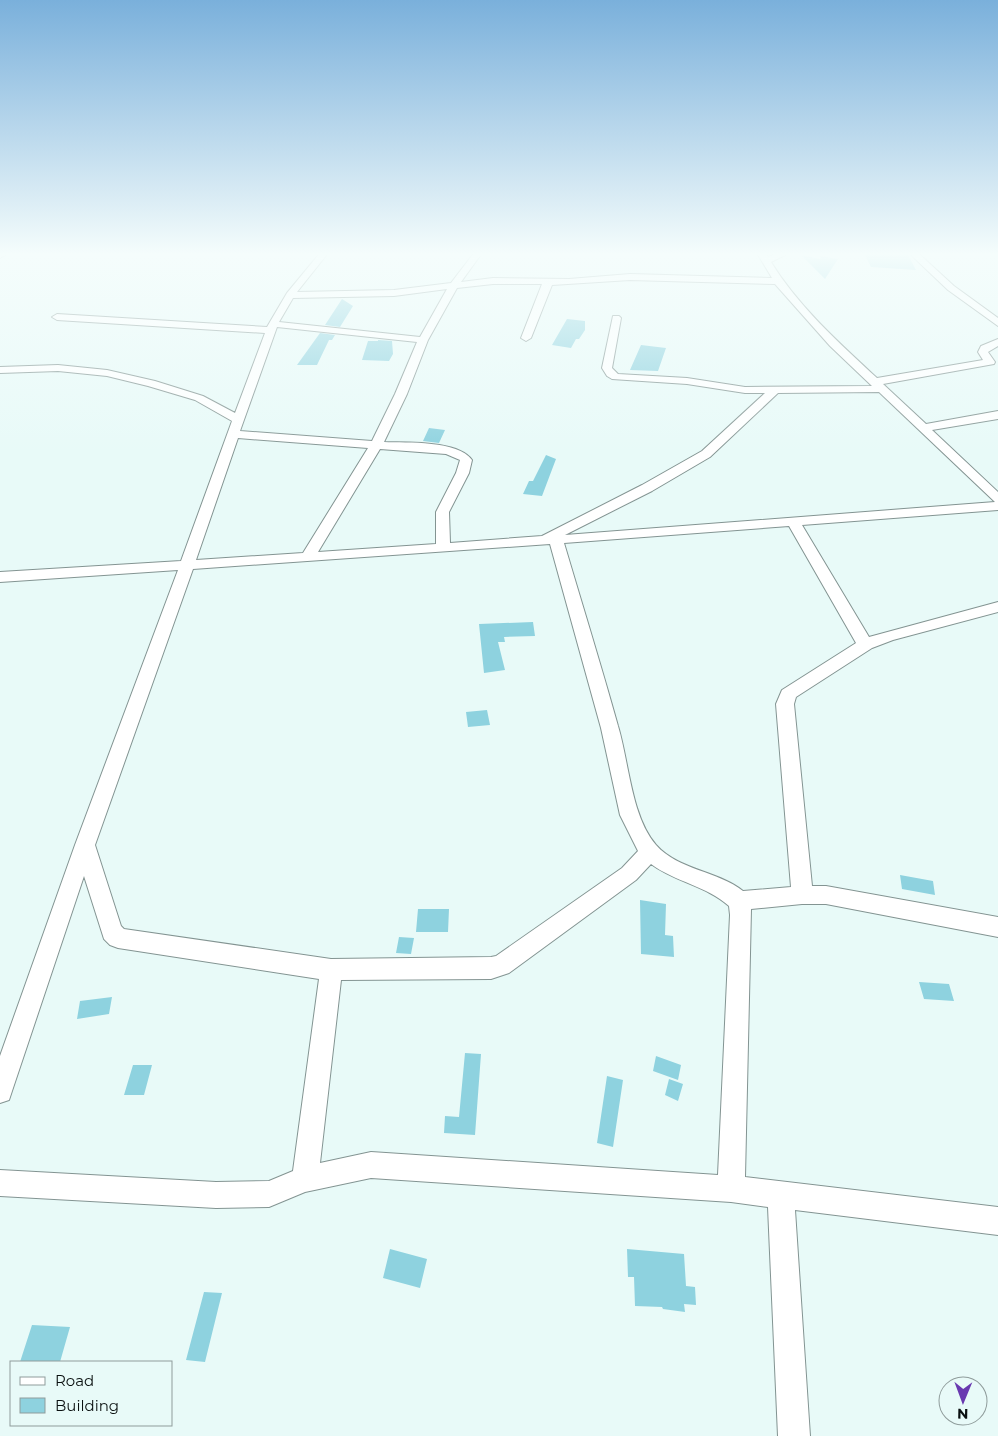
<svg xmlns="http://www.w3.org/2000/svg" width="998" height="1436" font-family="Montserrat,sans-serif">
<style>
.building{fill:#8ed2df}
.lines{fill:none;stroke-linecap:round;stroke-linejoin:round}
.minor-casing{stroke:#839492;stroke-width:2}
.minor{fill:#fff;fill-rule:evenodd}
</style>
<rect width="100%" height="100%" fill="#e8faf8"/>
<path class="building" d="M864 253H907L916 270 871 267Z
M801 255 820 259 821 256 838 259 825 279Z
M342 299 353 306 340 327 325 325Z
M567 319 585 321V330L579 339H576L571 348 552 345Z
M320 333 335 335 332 340H329L317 365H297Z
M378 340 392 341 393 354 389 361 362 360 368 341H378Z
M641 345 666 348 658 371 630 370Z
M429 428 445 430 439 443 423 441Z
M546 455 556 459 542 496 523 494 529 481H533Z
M533 622 535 636 504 637 505 642H498L505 670 484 673 479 624Z
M487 710 490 725 468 727 466 712Z
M900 875 933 881 935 895 902 889Z
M640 900 666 904 665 935 673 936 674 957 641 954Z
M418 909H449L448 932H416Z
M399 937 414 938 411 954 396 953Z
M919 982 949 984 954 1001 924 999Z
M112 997 109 1014 77 1019 80 1001Z
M465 1053 481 1054 475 1135 444 1133 445 1116 459 1117Z
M656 1056 681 1065 678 1080 653 1071Z
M133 1065H152L144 1095H124Z
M607 1076 623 1080 613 1147 597 1143Z
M669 1079 683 1084 678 1101 665 1095Z
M390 1249 427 1259 420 1288 383 1278Z
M627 1249 684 1254 686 1286 695 1287 696 1305 684 1304 685 1312 663 1309 662 1307 635 1306 634 1277H628Z
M204 1292 222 1293 205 1362 186 1360Z
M32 1325 70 1327 60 1362H20Z"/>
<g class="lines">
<defs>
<path id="minor" d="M0 253H9L0 258Z
M320 253H328L297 292 394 290 451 283 474 253H482L461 282 493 278 569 279 630 274 772 278 757 253H765L768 257 778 253H789L771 262C798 306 839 343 877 378L983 360 978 352 981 346 998 339V346L988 352 995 362 994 364 883 384 926 424 998 411V419L932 430 998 492V510L802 525 869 637 998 602V612L893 640 872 648 796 697 794 704 812 886H826L998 917V937L826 904H802L751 909 745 1177 998 1207V1235L795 1210 810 1436H778L768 1207 731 1202 371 1178 305 1192 269 1207 216 1208 0 1196V1170L216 1182 269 1181 293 1171 319 979 118 948 110 945 104 939 84 876 12 1091 9 1100 0 1103V1056L75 845 178 570 0 582V572L181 561 232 421 195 400 148 386 107 376 58 371 0 373V367L58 365 107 370 155 381 203 396 235 413 265 333 57 320 52 317 57 314 267 327 287 293ZM630 280 775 284 830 346 872 386 745 387 687 378 618 374 612 368 621 318 619 316H613L602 368 607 376 612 379 687 384 745 393H765L702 451 642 485 542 536 450 543 449 512 469 473 472 460C458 440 407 443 384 442L407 394 428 340 457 288 493 284H542L521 338 526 341 531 338 552 285ZM447 289 420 337 279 322 293 298 394 296ZM277 327 417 342 395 394 372 441 240 431ZM879 392 995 502 565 535 652 491 710 457 778 393ZM238 438 368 448 303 553 196 560ZM380 449 446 454 460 460 456 473 436 512V544L318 552ZM789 526 856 643 782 690 776 704 791 887 743 891C718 871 678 870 656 845 631 816 629 762 618 726 601 665 582 604 564 543ZM550 544 601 728 620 815 638 851 622 868 496 956 491 957 331 959 124 929 121 926 95 845 193 569ZM651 864C675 882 707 886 729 906L730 915 718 1175 371 1152 320 1163 341 980 491 979 509 973 636 880Z
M909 253H918L954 286 998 318V326L948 290Z"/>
</defs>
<use href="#minor" class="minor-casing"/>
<use href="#minor" class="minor"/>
</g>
<linearGradient id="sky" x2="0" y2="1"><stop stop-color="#7ab0db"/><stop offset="0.56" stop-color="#f5fdfc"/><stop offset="1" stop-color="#f5fdfc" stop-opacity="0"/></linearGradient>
<rect width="998" height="454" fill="url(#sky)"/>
<rect x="10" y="1361" width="162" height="65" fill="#e8faf8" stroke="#8f9c9b"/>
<rect x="20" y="1377" width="25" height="8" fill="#ffffff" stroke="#8f9c9b"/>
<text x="55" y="1386" font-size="15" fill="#0a1010">Road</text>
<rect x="20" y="1398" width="25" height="15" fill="#8ed2df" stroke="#8f9c9b"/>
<text x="55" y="1411" font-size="15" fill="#0a1010">Building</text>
<g transform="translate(963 1401) rotate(181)"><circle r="24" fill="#e8faf8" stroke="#8f9c9b"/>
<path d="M0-4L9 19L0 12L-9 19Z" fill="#6939b0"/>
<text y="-8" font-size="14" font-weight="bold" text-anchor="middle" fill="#0a1010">N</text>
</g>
</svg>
